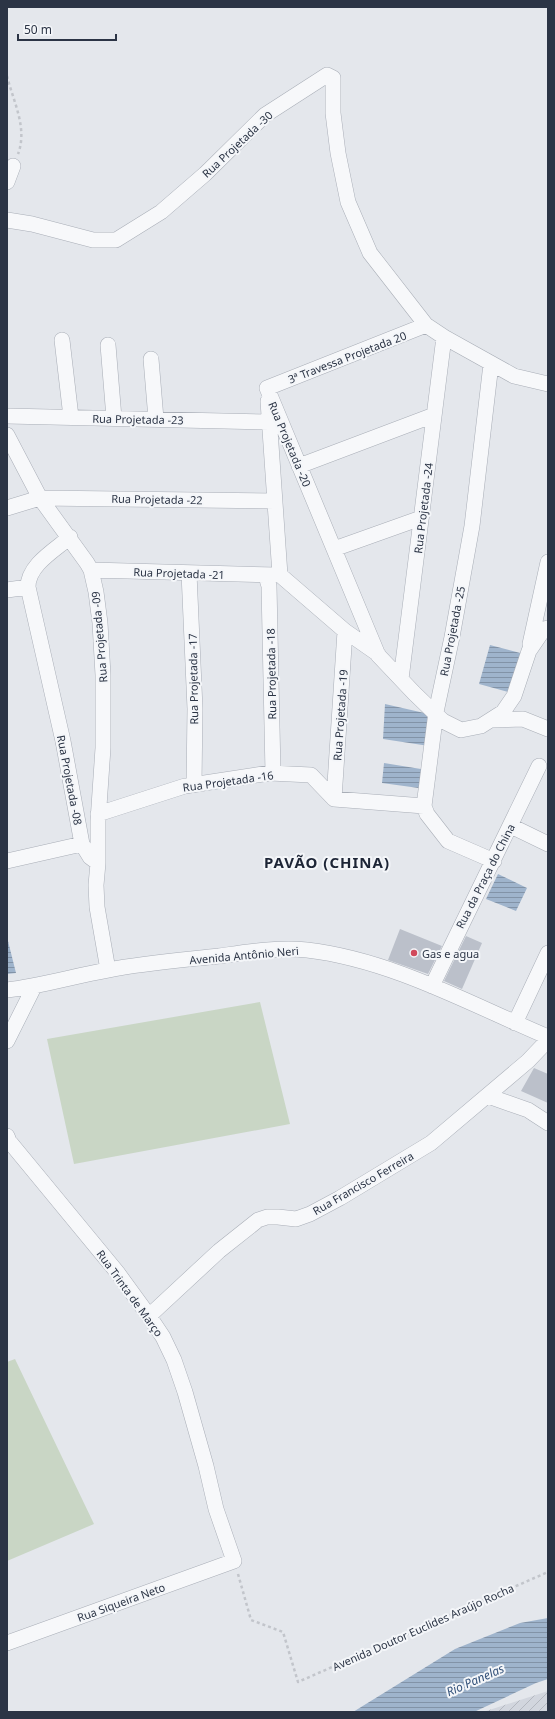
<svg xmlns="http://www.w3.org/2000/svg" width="555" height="1719" font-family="'Noto Sans',sans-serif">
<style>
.industrial{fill:url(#industrial-furrows)}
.pitch{fill:#c9d6c5}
.water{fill:url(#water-rules)}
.building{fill:#bbc0ca}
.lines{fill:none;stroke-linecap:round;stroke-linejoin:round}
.minor-casing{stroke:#a9aeb7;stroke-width:16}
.path{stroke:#c2c5cb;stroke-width:2.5;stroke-dasharray:3 3;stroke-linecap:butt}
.minor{stroke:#f7f8fa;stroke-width:15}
.poi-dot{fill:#d1495b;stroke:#f4f6f9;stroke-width:1.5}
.labels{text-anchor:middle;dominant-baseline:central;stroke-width:4;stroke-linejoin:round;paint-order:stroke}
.street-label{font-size:11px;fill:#2b3445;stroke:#f4f6f9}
.poi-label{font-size:11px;fill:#2b3445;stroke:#f4f6f9;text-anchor:start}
.water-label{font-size:12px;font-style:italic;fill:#34527a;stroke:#f4f6f9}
.district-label{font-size:15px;font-weight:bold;letter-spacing:1px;fill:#1d2536;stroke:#f4f6f9}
</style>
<defs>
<pattern id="industrial-furrows" width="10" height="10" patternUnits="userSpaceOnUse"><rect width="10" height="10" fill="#d2d6de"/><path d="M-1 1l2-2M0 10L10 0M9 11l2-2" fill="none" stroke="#b4b8c0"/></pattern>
<pattern id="water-rules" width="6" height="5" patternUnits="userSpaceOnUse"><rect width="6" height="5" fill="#9fb4cc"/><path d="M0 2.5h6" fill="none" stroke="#8293a7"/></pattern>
</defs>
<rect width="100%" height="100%" fill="#e4e7ec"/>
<path class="industrial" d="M548 1691V1712H483Z"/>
<path class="pitch" d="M260 1002 290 1124 74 1164 47 1039Z
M15 1359 94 1524 7 1561V1362Z"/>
<path class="water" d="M490 645 524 654 512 693 479 684Z
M385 704 433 715 429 746 383 739Z
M384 763 427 770 426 789 382 783Z
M498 874 527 888 516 911 486 899Z
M7 937 16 973 7 974Z
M548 1618V1679L536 1683 474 1712H353L455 1649 520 1623Z"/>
<path class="building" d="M400 929 442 946 428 974 388 960Z
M466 936 482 943 462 989 444 981Z
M534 1068 548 1074V1103L521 1091Z"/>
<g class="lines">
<defs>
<path id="minor" d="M7 182 13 166
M7 220 32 224 93 240H116L161 212 205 174 265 115 327 75 333 78V113L338 153 348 202 370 253 426 325 444 337 514 376 548 384
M62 340 71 417
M108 345 114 418
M151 359 156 419
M491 364 472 526 452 637 436 712 424 806 427 814 448 841 494 861
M267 388 378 655 414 693 443 721 461 730 481 726 503 712 514 696 529 651 544 629 548 628
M267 388 426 325
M268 401 280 575 345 631 378 654
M7 416 269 422
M7 435 40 498 87 563 91 570 96 592 100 623 103 675V748L98 821V863L96 885 97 907 108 970
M299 466 434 415
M7 508 40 498 275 501
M334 549 421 518
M91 570 275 575
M189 573 195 709 194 784
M266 576 269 586 273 773
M28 587 63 741 82 844 90 857 98 863
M7 590 28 587C28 565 55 550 70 537
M530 644 548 562
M401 679 444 337
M492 720 523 719 548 729
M334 799 345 631
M98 814 185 786 270 773 311 775 334 799 424 806
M511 826 548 844
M7 861 82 844
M432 986 539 766
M7 990C41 986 74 976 108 970 144 963 182 960 219 956 248 952 278 947 307 950 392 960 470 1004 548 1037
M515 1023 548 953
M7 1041 34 987
M488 1096 528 1110 548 1123
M7 1136 9 1141 117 1272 149 1316 163 1337 174 1360 185 1392 206 1466 216 1509 234 1561 7 1643
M149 1316 219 1251 258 1220 267 1217H278L296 1219 310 1214 340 1198 431 1143 528 1061 548 1040"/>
</defs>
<use href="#minor" class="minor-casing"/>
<path class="path" d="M7 76C13 101 28 128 18 154
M238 1574 251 1620 283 1632 298 1682 548 1572"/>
<use href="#minor" class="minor"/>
</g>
<circle class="poi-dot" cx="414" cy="953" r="4"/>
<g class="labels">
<g class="street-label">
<text transform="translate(237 144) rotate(-43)">Rua Projetada -30</text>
<text transform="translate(347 357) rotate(-21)">3ª Travessa Projetada 20</text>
<text transform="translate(138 419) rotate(1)">Rua Projetada -23</text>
<text transform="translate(290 444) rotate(67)">Rua Projetada -20</text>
<text transform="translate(157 499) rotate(1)">Rua Projetada -22</text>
<text transform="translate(423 508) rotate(-83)">Rua Projetada -24</text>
<text transform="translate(179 573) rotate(2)">Rua Projetada -21</text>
<text transform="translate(452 631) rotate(-79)">Rua Projetada -25</text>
<text transform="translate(99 637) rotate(-95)">Rua Projetada -09</text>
<text transform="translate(271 674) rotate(-91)">Rua Projetada -18</text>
<text transform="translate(193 679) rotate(-91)">Rua Projetada -17</text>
<text transform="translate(340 715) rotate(-86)">Rua Projetada -19</text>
<text transform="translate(70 780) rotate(79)">Rua Projetada -08</text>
<text transform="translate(228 781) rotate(-8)">Rua Projetada -16</text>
<text transform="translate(485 876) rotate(-63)">Rua da Praça do China</text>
<text transform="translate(244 955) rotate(-5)">Avenida Antônio Neri</text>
<text transform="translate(363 1183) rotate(-30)">Rua Francisco Ferreira</text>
<text transform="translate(130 1293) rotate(54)">Rua Trinta de Março</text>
<text transform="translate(121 1602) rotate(-20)">Rua Siqueira Neto</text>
<text transform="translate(423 1627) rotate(-24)">Avenida Doutor Euclides Araújo Rocha</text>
</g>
<g class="poi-label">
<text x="422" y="953">Gas e agua</text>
</g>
<g class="water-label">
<text transform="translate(475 1680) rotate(-24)">Rio Panelas</text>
</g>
<g class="district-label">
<text x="327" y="862">PAVÃO (CHINA)</text>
</g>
</g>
<rect width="555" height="1719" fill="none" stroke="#2b3445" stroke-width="16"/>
<path d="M18 34v6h98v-6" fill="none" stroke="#2b3445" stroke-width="2"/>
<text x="24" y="34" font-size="12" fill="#2b3445" stroke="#f4f6f9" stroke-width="3" paint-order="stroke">50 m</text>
</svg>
